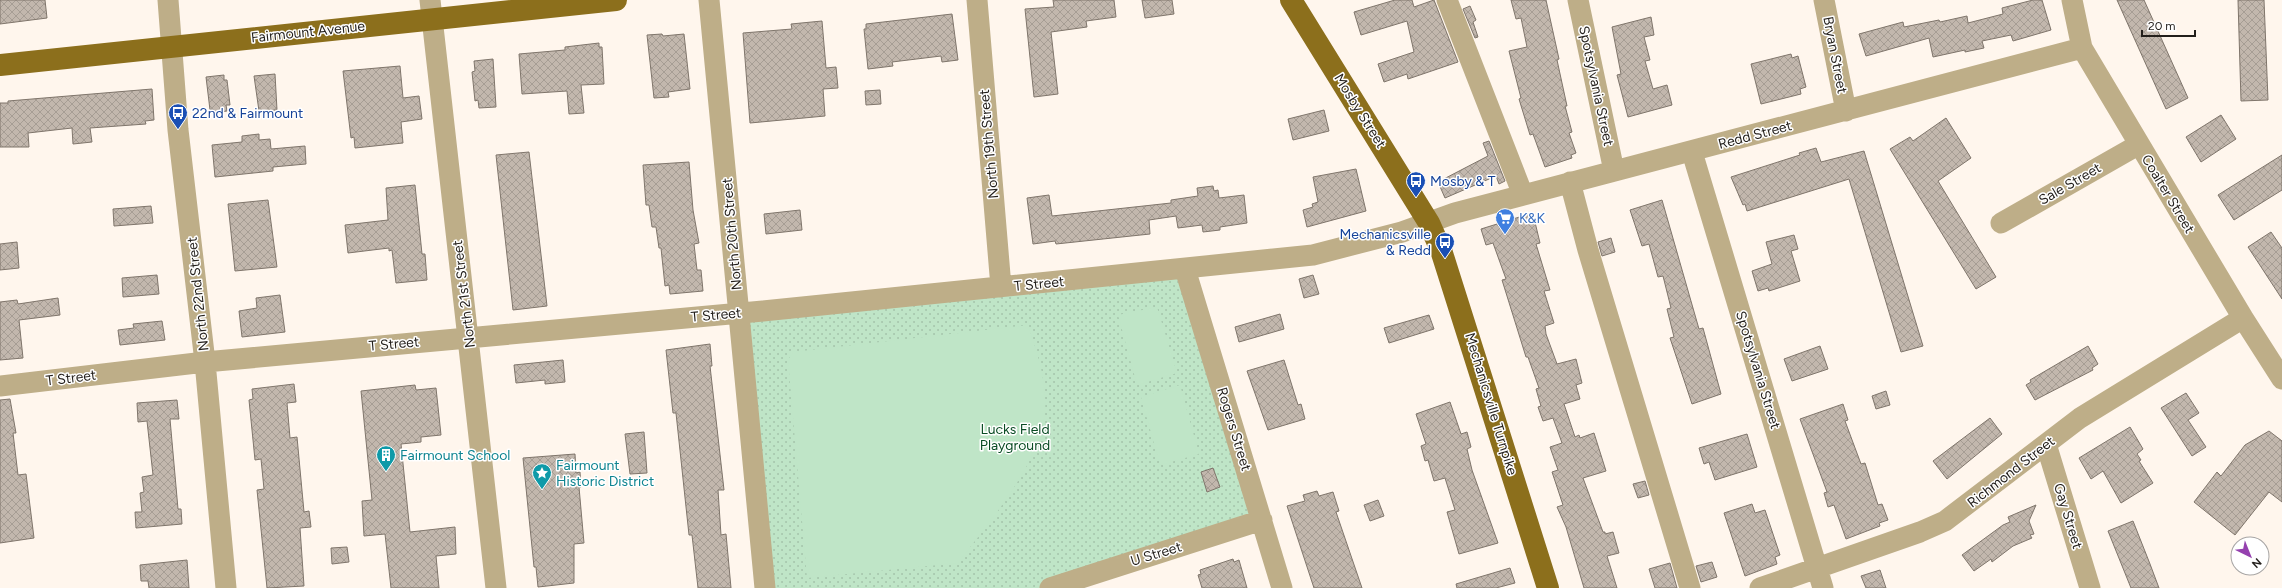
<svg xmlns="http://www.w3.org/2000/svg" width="2282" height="588" font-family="Figtree,sans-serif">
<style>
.grass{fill:url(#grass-dots)}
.pitch{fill:#bfe5c7}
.building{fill:url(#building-cross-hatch);stroke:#7f756b}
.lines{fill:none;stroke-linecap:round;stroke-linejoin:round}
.minor{stroke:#beae88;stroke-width:21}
.primary{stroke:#8c6f1c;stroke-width:22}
.labels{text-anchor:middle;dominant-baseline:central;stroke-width:3;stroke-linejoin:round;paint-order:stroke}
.street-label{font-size:14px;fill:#231f1b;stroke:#fff}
.transit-label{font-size:14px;fill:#164399;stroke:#fff;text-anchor:start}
.shop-label{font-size:14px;fill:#366cbe;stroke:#fff;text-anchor:start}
.park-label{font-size:14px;fill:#0a4c24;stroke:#fff}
.culture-label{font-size:14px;fill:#0d838f;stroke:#fff;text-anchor:start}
</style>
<defs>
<pattern id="grass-dots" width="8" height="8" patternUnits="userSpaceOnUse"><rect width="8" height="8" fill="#bfe5c7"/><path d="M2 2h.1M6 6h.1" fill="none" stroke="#a4c4aa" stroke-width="1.8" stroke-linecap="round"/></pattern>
<pattern id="building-cross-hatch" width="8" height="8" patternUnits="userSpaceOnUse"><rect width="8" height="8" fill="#c2b7ad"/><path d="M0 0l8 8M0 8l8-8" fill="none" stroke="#a69d94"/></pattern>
</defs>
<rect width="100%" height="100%" fill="#fff6ed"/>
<path class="grass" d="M1186 268 1261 519 1045 588H765L739 312Z"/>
<path class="pitch" d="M1157 307 1177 373 1137 385 1118 315Z
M1028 325C1037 352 1047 381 1045 411 1041 463 989 522 958 563L807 578 788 360 793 352Z
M1180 385 1199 454 1160 465 1141 397Z"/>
<path class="building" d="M0 0H45L47 18 0 24Z
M1053 0H1114L1116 17 1086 21 1087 27 1051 32 1058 94 1034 97 1025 9 1054 7Z
M1142 0H1172L1174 14 1145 18Z
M1395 0H1412L1414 7 1434 0 1458 62 1408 79 1407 74 1384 82 1378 64 1414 52 1407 21 1361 35 1354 12Z
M1511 0H1546L1559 59 1557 60 1567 106H1565L1572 132 1569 133 1576 153 1571 155 1572 158 1545 167 1533 134 1530 135 1519 99 1521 98 1509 51 1527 47 1521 18 1516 19Z
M2033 0H2042L2051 30 2013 41 2011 35 1982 41 1984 48 1965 52V50L1933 57 1929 38 1866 56 1859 34 1903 22 1904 27 1939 20 1940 22 1967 16 1968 23 2003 14 2002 8Z
M2117 0H2144L2188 98 2166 109Z
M2238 0H2264L2268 100 2241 101Z
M1470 6 1476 20 1473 22 1478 37 1475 38 1463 9Z
M952 14 958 60 942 62 941 56 892 62 893 66 868 69 864 29H866V24Z
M1651 17 1654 35 1644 37 1650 60 1645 61 1653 89 1667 85 1672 105 1628 117 1617 75 1621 74 1612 27Z
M822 21 826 68 836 67 838 88 823 89 825 116 750 123 743 33 792 29 791 24Z
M662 34 663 36 684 34 690 89 668 92 669 97 654 98 647 35Z
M599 43V47H602L604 84 581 85 584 113 569 114 567 91 522 94 519 54 565 50V47Z
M1791 54 1792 58 1798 56 1806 87 1800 89 1801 94 1761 104 1751 64Z
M493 59 496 107 479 108 478 100 475 101 472 72 475 71 474 61Z
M400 66 403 98 419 96 422 119 401 122 403 143 355 148 354 137 351 138 343 71Z
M275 74 277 110 259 111 254 76Z
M224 75V80H227L230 105H226L227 111 214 113 213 110H210L206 77Z
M152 89 154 120 145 121 146 124 90 128 92 142 73 144 72 128 28 133 29 147H0V103H8V101Z
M880 90 881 104 866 105 865 91Z
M1324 110 1329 131 1293 140 1288 119Z
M2221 115 2236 139 2201 162 2186 137Z
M1946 118 1971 158 1938 181 1996 277 1976 289 1890 149 1910 137 1913 141Z
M259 134V140L270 139 271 149 305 146 306 164 273 167V171L215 177 212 145 242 142V136Z
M1489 141 1505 181 1499 184 1496 176 1445 198 1438 182 1488 156 1483 143Z
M1816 148 1821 162 1864 151 1923 346 1901 352 1849 179 1747 211 1745 204 1743 205 1731 177 1800 155 1799 153Z
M529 152 547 306 513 310 496 155Z
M2282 155V190L2234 220 2218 195Z
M689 162 693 210 699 243 694 244 697 270H701L703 291 670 294 669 285 665 286 661 248H659L656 227H652L649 205H646L643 165Z
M1356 169 1366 211 1307 227 1303 210 1313 207 1312 204 1318 202 1313 177Z
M415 185 422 254H425L427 280 396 283 392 250 389 251V248L348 253 345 225 388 220 386 188Z
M1213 186 1214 191 1218 190 1219 198 1244 195 1247 223 1220 227V230L1203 232 1202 225 1178 228 1176 216 1149 220 1150 234 1056 244 1055 241 1033 244 1027 198 1049 195 1052 216 1171 203V200L1198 196 1197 188Z
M268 200 277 267 235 271 228 204Z
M1662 200 1699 329 1703 328 1721 394 1692 404 1670 338 1674 337 1667 309 1671 308 1663 276 1658 277 1649 244 1642 246 1630 210Z
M151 206 153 223 114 226 113 209Z
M800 210 802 230 766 234 764 214Z
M1529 214 1530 219 1534 218 1540 243 1536 244 1550 290 1544 291 1554 323 1545 326 1546 334 1557 364 1576 359 1582 383 1576 385 1580 399 1564 404 1575 437 1579 435 1580 438 1594 433 1606 471 1583 478 1603 532H1605V534L1613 532 1619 553 1607 556 1617 588H1584L1566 527 1557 507 1563 505 1552 472 1558 470 1550 447 1562 443 1553 418 1543 421 1538 407 1541 406 1536 389 1539 388 1528 357H1526L1502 280 1506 279 1493 243 1486 245 1481 229Z
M2271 232 2282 248V299L2248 247Z
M1794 235 1798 249 1791 251 1800 281 1769 291 1768 288 1758 291 1752 271 1772 264 1766 242Z
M1611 238 1615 252 1602 256 1598 242Z
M17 242 19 268 0 270V244Z
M157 275 159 294 123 297 122 278Z
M1313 275 1319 294 1304 298 1299 279Z
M280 295 285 332 242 337 239 311 257 308 256 298Z
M58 298 60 315 19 320 23 358 0 360V302L17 300 18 304Z
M1280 314 1284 329 1239 342 1235 327Z
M1429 315 1434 329 1389 343 1384 328Z
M162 321 165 340 120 345 118 330 134 328 133 324Z
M710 344 712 366H710L724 490H718L721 535 726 534 731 588H698L692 535H689L676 413H673L666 350Z
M1820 346 1828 369 1792 381 1784 359Z
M2088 346 2098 364 2092 368 2093 370 2035 400 2026 385 2031 382 2030 380Z
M563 360 565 382 545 384V380L516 383 514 365Z
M1284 360 1298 405 1301 404 1305 419 1268 430 1247 371Z
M294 384 296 402 287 403 290 438 297 437 304 512 309 511 311 527 300 528 304 586 267 588 257 490 264 489 261 459 255 460 249 400 253 399 252 389Z
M415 385 416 390 436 388 441 435 421 437V442L401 444 410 532 455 527 456 554 436 556 439 588H391L385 534 364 536 362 501 372 500 361 391Z
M1886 391 1890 405 1876 409 1872 396Z
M2186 393 2199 413 2188 420 2206 447 2192 456 2161 408Z
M10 399 16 433H13L18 475 26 474 34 538 0 543V400Z
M177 400 179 419H170L178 509H181L182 524 136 528 135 512H142L140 493 144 492 142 477 153 475 147 421 138 422 137 403Z
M1450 402 1461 434 1467 432 1471 447 1467 449 1472 470 1498 543 1459 554 1447 512 1455 510 1445 478 1434 481 1428 460 1425 461 1421 446 1426 444 1416 414Z
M1843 404 1848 420 1845 421 1861 464 1865 463 1878 505 1882 504 1888 520 1879 523 1880 526 1846 539 1834 505 1828 507 1824 493 1827 492 1800 419Z
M1990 418 2002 434 1947 479 1933 461Z
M2130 427 2143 449 2137 454 2141 460 2139 461 2153 483 2121 503 2103 471 2091 479 2079 458Z
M2269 431 2282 441V502L2269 492 2235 535 2194 502 2217 472 2221 476 2245 445Z
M644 432 647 473 630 474 625 434Z
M1747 434 1757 467 1715 480 1709 462 1704 464 1699 448Z
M575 454 576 473 580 472 581 487H579L584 543 574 544V583L538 587 536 567H534L523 458Z
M1213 468 1220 487 1207 492 1201 472Z
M1645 481 1649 495 1638 498 1633 484Z
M1317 491 1319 496 1333 492 1339 511 1336 512 1362 588H1314L1287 506 1305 501 1303 495Z
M1378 500 1384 516 1370 521 1364 505Z
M1752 504 1755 513 1765 510 1780 555 1775 557 1777 564 1745 576 1724 513Z
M2036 505 2029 521 2034 534 2030 535 2032 538 2013 546 1992 562 1991 559 1974 571 1962 555 2003 525 2010 522 2008 517Z
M2133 521 2150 564 2159 588H2131L2108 531Z
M347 547 349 562 332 564 331 548Z
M1233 559 1234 562 1239 560 1247 588H1202L1198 575 1201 574 1200 570Z
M187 560 189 588H149L148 581H141L140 565Z
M1712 562 1717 577 1701 582 1696 566Z
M1670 563 1677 588H1655L1649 569Z
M1510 568 1515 583 1496 588H1457L1456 584Z
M1880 570 1886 588H1866L1861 576Z"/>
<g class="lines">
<path class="minor" d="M168 0 178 130 205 362 226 588
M430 0 496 588
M709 0 765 588
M977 0 1001 287
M1447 0 1523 195
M1578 0 1614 171
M1824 0 1846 111
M2072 0 2082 48 2243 318 2282 379
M1692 152 1823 588
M1570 182 1588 250 1690 588
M2001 223 2138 145
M1185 269 1282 588
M0 386 205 362 763 311 1313 255 1402 232 1455 213 2082 48
M2046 444 2090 588
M1050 588 1262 520
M1760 588 1920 532 1945 521 2080 418 2243 318"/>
<path class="primary" d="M1291 0 1429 223 1441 250 1548 588
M0 65 616 0"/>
</g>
<defs>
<symbol id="bus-pin" viewBox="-11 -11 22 30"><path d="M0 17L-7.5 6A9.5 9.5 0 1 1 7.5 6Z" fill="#1a4fb4" stroke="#fff"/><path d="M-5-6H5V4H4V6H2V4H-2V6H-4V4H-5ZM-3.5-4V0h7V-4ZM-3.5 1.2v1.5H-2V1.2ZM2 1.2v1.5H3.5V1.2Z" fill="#fff"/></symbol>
<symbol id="supermarket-pin" viewBox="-11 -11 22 30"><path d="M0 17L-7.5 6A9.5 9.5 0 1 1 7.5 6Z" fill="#3f7fe0" stroke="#fff"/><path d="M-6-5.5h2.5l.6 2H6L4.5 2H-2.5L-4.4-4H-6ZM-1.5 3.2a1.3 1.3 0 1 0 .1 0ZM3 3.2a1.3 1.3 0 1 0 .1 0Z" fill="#fff"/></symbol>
<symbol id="building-pin" viewBox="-11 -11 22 30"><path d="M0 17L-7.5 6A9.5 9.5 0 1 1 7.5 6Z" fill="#0f9aa8" stroke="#fff"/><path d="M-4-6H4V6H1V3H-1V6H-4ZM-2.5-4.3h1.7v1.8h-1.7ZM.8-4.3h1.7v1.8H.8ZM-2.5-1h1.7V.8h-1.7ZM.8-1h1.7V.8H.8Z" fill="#fff"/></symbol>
<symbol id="sight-pin" viewBox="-11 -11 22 30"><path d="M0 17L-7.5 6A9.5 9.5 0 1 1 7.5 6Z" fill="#0f9aa8" stroke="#fff"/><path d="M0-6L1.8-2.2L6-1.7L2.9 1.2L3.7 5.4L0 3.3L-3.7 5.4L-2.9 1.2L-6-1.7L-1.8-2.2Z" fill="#fff"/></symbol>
</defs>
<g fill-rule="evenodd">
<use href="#bus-pin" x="167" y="102" width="22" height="30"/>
<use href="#bus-pin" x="1405" y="170" width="22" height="30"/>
<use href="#supermarket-pin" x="1494" y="207" width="22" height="30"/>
<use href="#bus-pin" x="1434" y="231" width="22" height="30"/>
<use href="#building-pin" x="375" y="444" width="22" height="30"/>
<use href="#sight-pin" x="531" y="462" width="22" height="30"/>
</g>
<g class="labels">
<g class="street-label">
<text transform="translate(308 32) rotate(-6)">Fairmount Avenue</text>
<text transform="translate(1835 55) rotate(79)">Bryan Street</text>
<text transform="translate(1596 86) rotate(78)">Spotsylvania Street</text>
<text transform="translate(1360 111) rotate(58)">Mosby Street</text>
<text transform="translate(1755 135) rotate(-15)">Redd Street</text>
<text transform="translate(989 144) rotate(-95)">North 19th Street</text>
<text transform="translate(2070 184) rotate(-30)">Sale Street</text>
<text transform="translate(2168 194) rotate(59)">Coalter Street</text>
<text transform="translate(732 234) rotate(-95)">North 20th Street</text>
<text transform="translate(1039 284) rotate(-6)">T Street</text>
<text transform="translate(198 294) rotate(-96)">North 22nd Street</text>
<text transform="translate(464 294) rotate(-97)">North 21st Street</text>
<text transform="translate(716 315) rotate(-5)">T Street</text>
<text transform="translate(394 344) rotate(-5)">T Street</text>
<text transform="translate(1758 370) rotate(73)">Spotsylvania Street</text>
<text transform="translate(71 378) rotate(-7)">T Street</text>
<text transform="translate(1491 404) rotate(73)">Mechanicsville Turnpike</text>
<text transform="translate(1234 429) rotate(73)">Rogers Street</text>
<text transform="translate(2011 472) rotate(-38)">Richmond Street</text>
<text transform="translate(2068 516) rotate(73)">Gay Street</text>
<text transform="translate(1156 554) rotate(-17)">U Street</text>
</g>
<g class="transit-label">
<text x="192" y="113">22nd &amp; Fairmount</text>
<text x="1430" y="181">Mosby &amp; T</text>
<text x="1431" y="234" text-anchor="end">Mechanicsville<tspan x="1431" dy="16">&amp; Redd</tspan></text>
</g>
<g class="shop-label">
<text x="1519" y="218">K&amp;K</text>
</g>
<g class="park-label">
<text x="1015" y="429">Lucks Field<tspan x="1015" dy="16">Playground</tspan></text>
</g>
<g class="culture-label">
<text x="400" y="455">Fairmount School</text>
<text x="556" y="465">Fairmount<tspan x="556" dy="16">Historic District</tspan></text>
</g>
</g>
<g transform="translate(2250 556) rotate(137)"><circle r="19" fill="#ffffff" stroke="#a7a5a4"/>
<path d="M0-3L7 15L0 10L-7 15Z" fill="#9541af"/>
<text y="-6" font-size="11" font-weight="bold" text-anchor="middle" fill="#231f1b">N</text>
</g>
<path d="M2142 30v6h53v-6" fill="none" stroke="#231f1b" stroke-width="2"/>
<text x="2148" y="30" font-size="12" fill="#231f1b" stroke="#ffffff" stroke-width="3" paint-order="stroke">20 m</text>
</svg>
